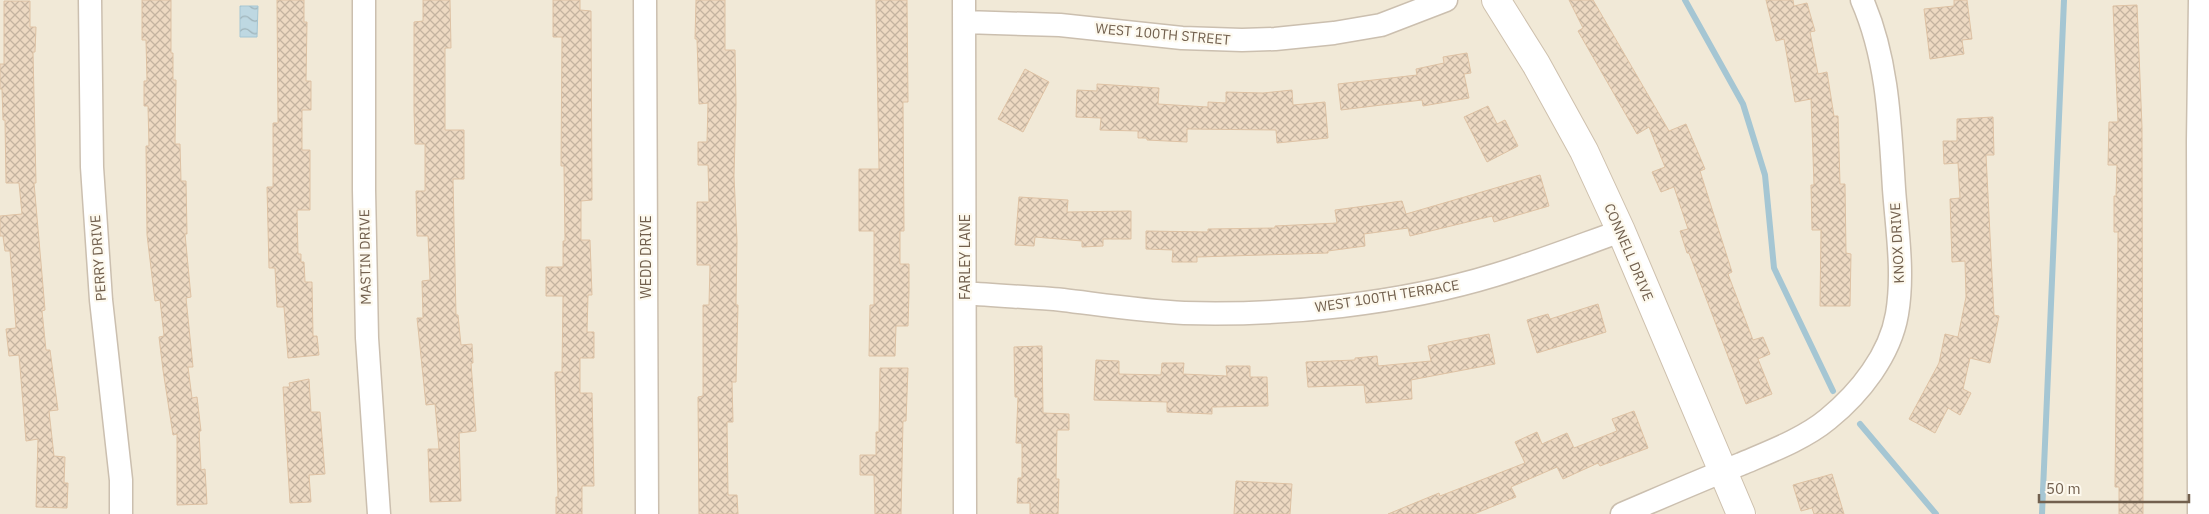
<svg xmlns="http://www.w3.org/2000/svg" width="2209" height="514" font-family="'IBM Plex Sans',sans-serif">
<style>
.residential{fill:#f1e9d7}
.water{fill:url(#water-waves);stroke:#a5c6d3}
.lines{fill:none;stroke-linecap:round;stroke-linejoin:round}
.stream{stroke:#a5c6d3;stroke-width:6}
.building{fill:url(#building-cross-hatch);stroke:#dec2a4}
.street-casing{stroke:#cbbfaf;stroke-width:25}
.secondary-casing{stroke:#cec0ad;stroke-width:30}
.street{stroke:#fff;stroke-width:22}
.secondary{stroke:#fff;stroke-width:28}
.labels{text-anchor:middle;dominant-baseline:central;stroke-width:4.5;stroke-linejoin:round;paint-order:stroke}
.street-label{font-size:14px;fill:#72604e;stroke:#fdf9ee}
</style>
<defs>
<pattern id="water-waves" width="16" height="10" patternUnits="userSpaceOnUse" patternTransform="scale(1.25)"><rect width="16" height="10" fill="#bed8e2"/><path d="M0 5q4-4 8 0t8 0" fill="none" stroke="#9fb3b9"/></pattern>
<pattern id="building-cross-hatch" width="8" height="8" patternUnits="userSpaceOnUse" patternTransform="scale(1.25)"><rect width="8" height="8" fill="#edd9c2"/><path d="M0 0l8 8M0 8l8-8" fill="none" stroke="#c4b3a0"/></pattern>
</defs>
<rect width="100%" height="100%" fill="#faf6e8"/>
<path class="residential" d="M0 0H1481L1573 153 1725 514H0Z
M1508 0H2209V514H1757L1692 371Z"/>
<path class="water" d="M240 6H258L257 37H240Z"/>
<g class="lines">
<path class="stream" d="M1685 0 1743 104 1765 175 1774 268 1833 391
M1860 424 1936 514
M2042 514 2064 0"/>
</g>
<path class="building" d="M142 0H171V53H173V80H176L175 144H180L181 181H186L187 234H185L191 297 186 298 193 367H188L192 398 197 397 201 431H199L201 470 205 469 207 504 177 505V434L173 435 163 370 159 337 164 336 160 300 155 301 147 235 146 146H149L148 106H144V81H147L146 40H142Z
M277 0H304V22H307L306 81H311V110H302V150H310V210H297L298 254H301V262H304L305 282H312L313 336H317L319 355 288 358 284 307H277L275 268H269L267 187H273V123H278Z
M423 0H450L451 48H445V130H464V179H453L456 315H458L461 345 472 344 473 363H471L476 431 459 433 461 501 430 502 428 449H439L435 404 426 405 417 318H423L422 281 430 280 428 236H417L416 191H425V144H415L414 110V22L423 21Z
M553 0H580V10L591 11 592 200 581 201V240H590L592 295H588L587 332H594V358H580V393H592L594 486H582V514H556V497H558L555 372H562L563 296H546V267H563V241H565L564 166H561L562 37H553Z
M696 0H725V50H735L736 103 734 176 737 241 736 305H738L736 382H732L733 422H727L728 495H737L738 514H699L698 397 703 396V305H709L710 265H697V202H709L708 165H698V142H707L708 103 699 104 697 39H695Z
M876 0H907L908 102H903L904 231H900V264H909V291L908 326H896L895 356H869L870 305H874V231H859V169H879Z
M1569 0H1593L1669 131 1686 124 1705 169 1700 171 1732 272 1728 274 1753 340 1763 337 1770 354 1758 359 1772 394 1746 404 1689 253H1687L1680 231 1688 229 1674 187 1661 192 1652 172 1665 167 1649 127 1637 134 1578 31 1583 28Z
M1766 0H1793L1794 6 1807 3 1815 31 1810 32 1818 74 1827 72 1834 116H1838L1840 184H1845L1846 253 1851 254 1850 306H1820L1821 230H1812L1811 185H1814L1811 99 1795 102 1784 39 1776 41Z
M1954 0H1967L1972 39 1962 40 1964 54 1930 59 1924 9 1954 6Z
M4 1H30V27H36L35 52H33L36 183H34L41 263 45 310 42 311 46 350H50L58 410 49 411 54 456 65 457 64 483H68L67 508 36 507 38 439 26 441 19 355 9 356 6 329 16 328 10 251H5L3 236H0V216L22 214 19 183H6L5 120H3L2 89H0V64H4Z
M2137 5 2142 127 2143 514H2119V487H2115L2118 232H2114V196H2116L2117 165H2108L2109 122H2118L2113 6Z
M1467 53 1471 73 1464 74 1469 98 1423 106 1422 100 1341 110 1338 84 1417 75 1416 69 1444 63 1443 57Z
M1025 69 1049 82 1023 132 998 119Z
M1097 84 1159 88 1158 104 1208 107V102L1226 103V92L1263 93 1292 90 1293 105 1325 102 1328 138 1277 143 1276 130 1187 129V142L1147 140V138H1138V131L1100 130 1101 118 1076 117 1077 90 1097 91Z
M1488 106 1497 124 1505 120 1518 146 1487 162 1464 117Z
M1993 117 1994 155H1986L1994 315 1999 316 1990 363 1970 358 1963 389 1971 393 1960 415 1948 408 1935 433 1909 419 1939 363 1945 334 1958 337 1966 297 1965 261 1952 262 1950 199 1960 198 1958 163 1944 164 1943 141H1957V119Z
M1540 175 1549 206 1494 222 1492 216 1410 236 1408 228 1364 234 1365 246 1328 251V253L1197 257V262H1172L1173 250 1146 249V231L1208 232V229L1275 228V226L1337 223 1335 210 1402 201 1406 214Z
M1019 197 1068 200 1067 212 1131 211V239H1103V246L1082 247V241L1035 237 1034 246 1015 245Z
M1598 304 1606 332 1537 353 1527 320 1548 314 1550 319Z
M1489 334 1495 364 1411 380 1412 399 1366 403 1364 385 1308 387 1306 362 1355 360V358L1377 356 1378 366 1431 361 1428 346Z
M1042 346 1043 413 1069 414V430H1057L1056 479H1059L1058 514H1030V503H1017L1018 478H1022V443H1016L1018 397H1015L1014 347Z
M1096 360 1119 361V374L1161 375 1162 363H1184L1183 374 1227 376 1226 366H1250V377H1267L1268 406 1212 407V414L1167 412V402L1094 400Z
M880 368H908L906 421H903L901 514H875L874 475H860V455H876V432H879Z
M309 379 311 412H320L325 474 309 475 311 502 290 503 283 387H290L289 383Z
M1634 411 1648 448 1600 466 1598 463 1563 479 1557 467 1511 487 1516 497 1474 514H1388L1439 493 1440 496 1525 463 1515 442 1537 432 1542 444 1567 433 1574 448 1617 431 1612 419Z
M1832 474 1844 514H1814L1812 508 1801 511 1793 485Z
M1236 481 1292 484 1290 514H1234Z"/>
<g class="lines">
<defs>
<path id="street" d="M90 0 92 167 101 300 121 480V514
M364 0V190L367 338 379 514
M645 0 647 514
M964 0 965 514
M964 22 1060 25 1182 38 1242 40 1275 39 1334 33 1381 25 1446 0
M965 293C998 296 1031 297 1063 300 1104 305 1144 311 1184 313 1284 316 1400 304 1495 275 1538 262 1579 246 1621 231
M1622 514C1662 497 1701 480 1741 464 1769 452 1804 439 1828 419 1860 393 1890 355 1897 314 1904 273 1897 230 1894 189 1890 125 1888 59 1862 0
M2199 514 2198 141 2200 0"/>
<path id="secondary" d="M1496 0 1536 64 1584 151 1621 231 1741 514"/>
</defs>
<use href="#street" class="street-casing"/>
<use href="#secondary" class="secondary-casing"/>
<use href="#street" class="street"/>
<use href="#secondary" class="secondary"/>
</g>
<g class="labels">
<g class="street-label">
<text transform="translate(1163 34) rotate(5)">WEST 100TH STREET</text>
<text transform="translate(1897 243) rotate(-93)">KNOX DRIVE</text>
<text transform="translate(1629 252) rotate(67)">CONNELL DRIVE</text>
<text transform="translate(365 257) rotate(-91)">MASTIN DRIVE</text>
<text transform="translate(646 257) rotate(-90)">WEDD DRIVE</text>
<text transform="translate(965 257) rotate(-90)">FARLEY LANE</text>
<text transform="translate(98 258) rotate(-94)">PERRY DRIVE</text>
<text transform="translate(1387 296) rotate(-9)">WEST 100TH TERRACE</text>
</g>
</g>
<path d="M2039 494v8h150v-8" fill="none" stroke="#72604e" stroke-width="2.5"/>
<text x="2046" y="494" font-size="15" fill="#72604e" stroke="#fdf9ee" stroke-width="4" paint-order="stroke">50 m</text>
</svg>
